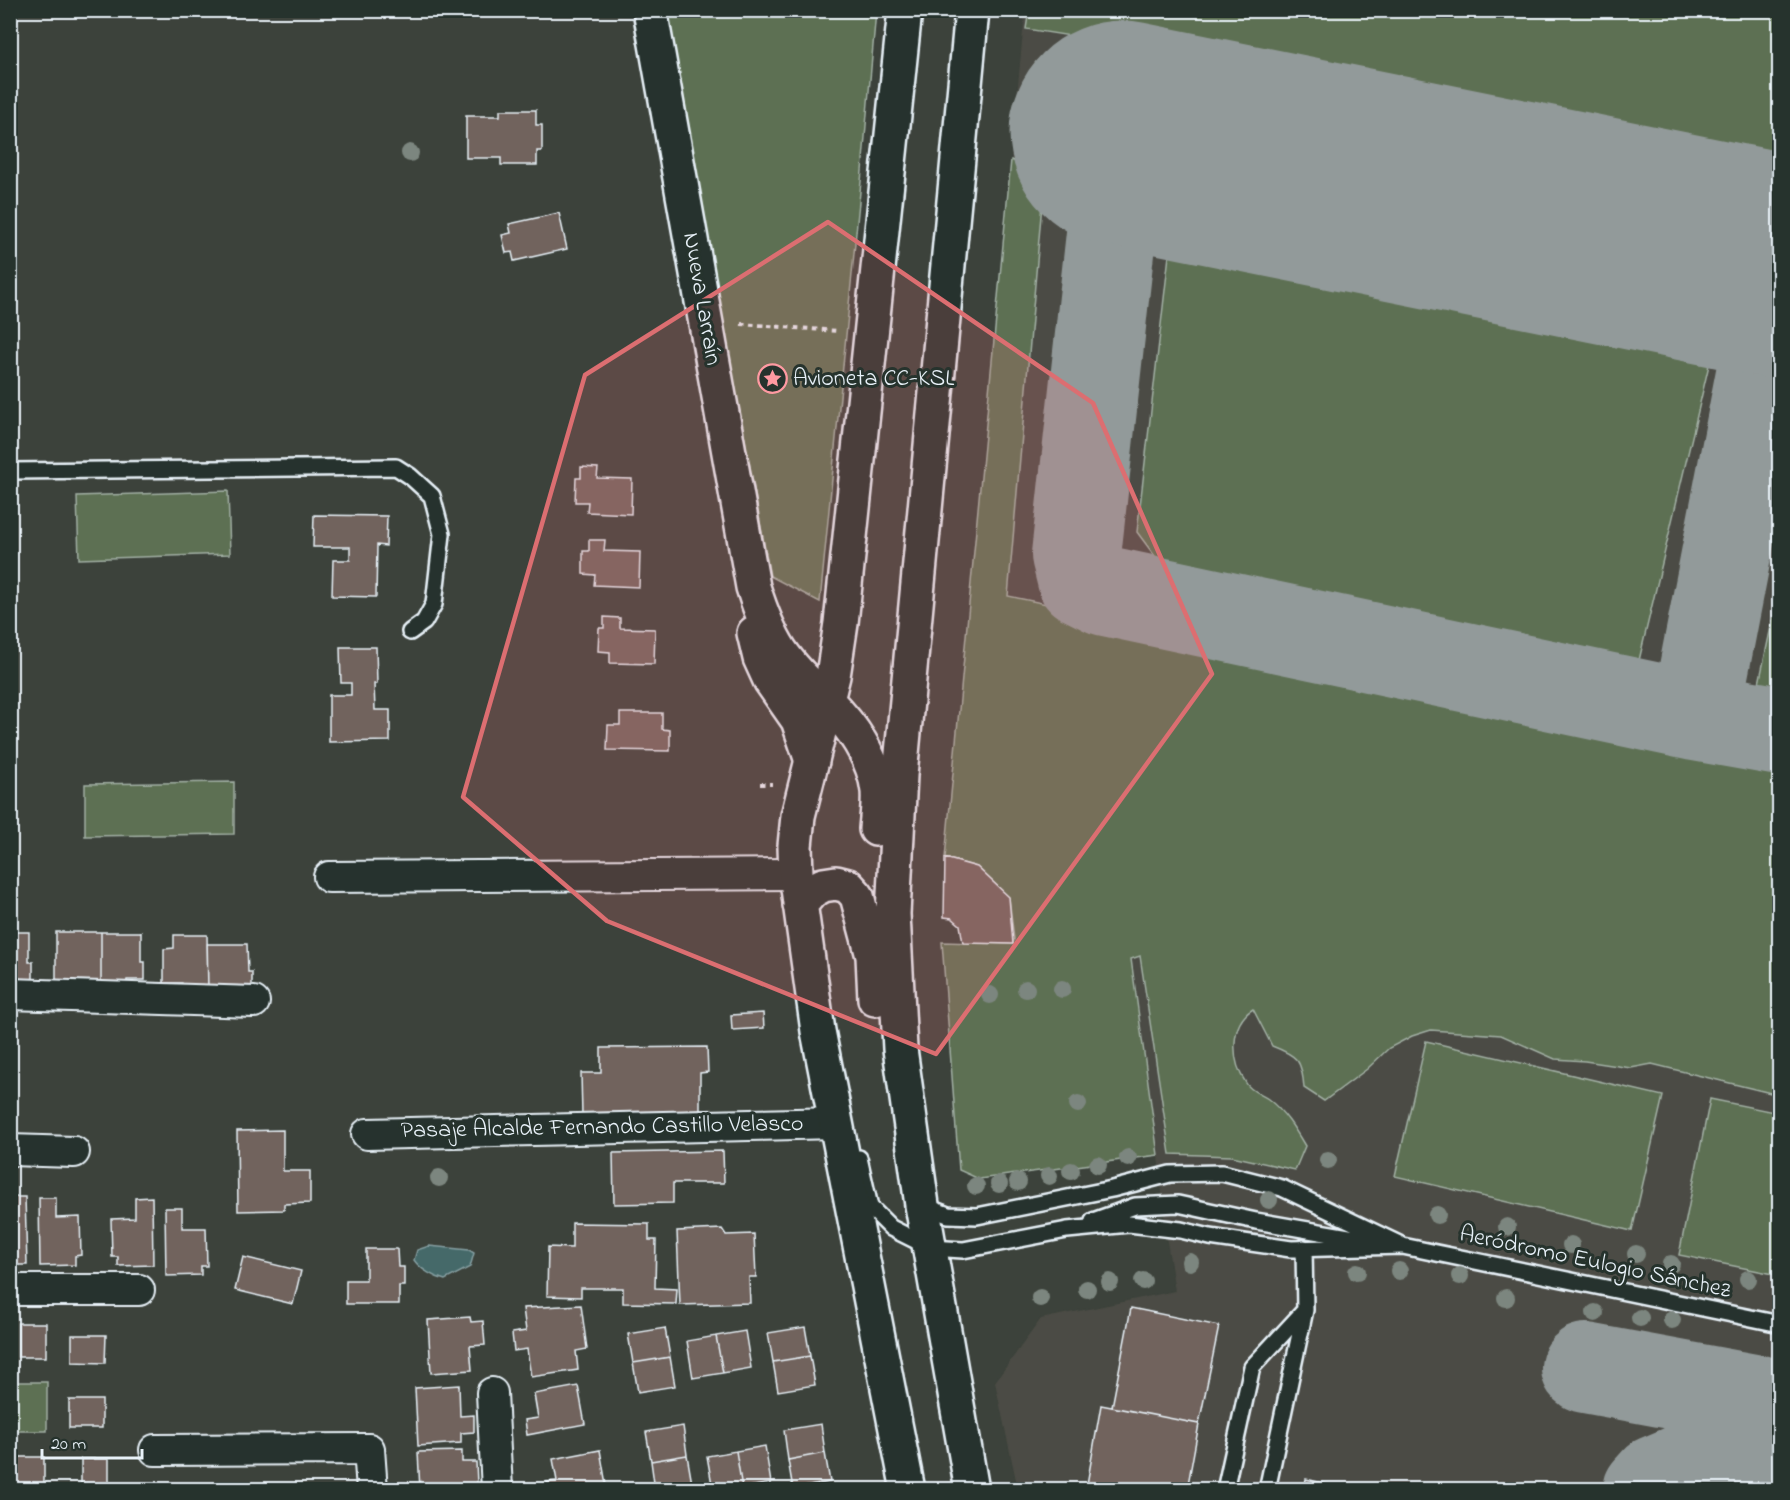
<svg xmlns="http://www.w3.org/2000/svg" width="1790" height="1500" font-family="'Indie Flower',sans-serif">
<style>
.built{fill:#4c4c45}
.green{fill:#5d6f52;stroke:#a2b0a5;stroke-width:1.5}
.water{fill:#446969;stroke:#869fa2;stroke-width:1.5}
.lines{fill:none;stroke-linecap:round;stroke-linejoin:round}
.taxiway{stroke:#929a9a;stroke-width:90}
.runway{stroke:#929a9a;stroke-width:225}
.building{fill:#71645d;stroke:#e8f1f8;stroke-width:1.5}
.service-casing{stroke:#e8f1f8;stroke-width:20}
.minor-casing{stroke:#e8f1f8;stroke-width:34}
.tertiary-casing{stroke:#e8f1f8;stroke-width:38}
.primary-casing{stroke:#e8f1f8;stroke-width:38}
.path{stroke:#e8f1f8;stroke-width:4;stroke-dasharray:4.5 4.5;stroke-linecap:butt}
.service{stroke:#26332d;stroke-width:15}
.minor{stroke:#26332d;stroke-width:30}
.tertiary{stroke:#26332d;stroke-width:33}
.primary{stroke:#26332d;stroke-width:33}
.tree{fill:#7c867f}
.marked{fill:#dc6e71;fill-opacity:0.2;stroke:#dc6e71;stroke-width:4.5;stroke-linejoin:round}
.labels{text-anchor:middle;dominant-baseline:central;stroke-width:6;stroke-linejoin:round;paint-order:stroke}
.street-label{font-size:24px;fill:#e8f1f8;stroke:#26332d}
.poi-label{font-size:24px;fill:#e8f1f8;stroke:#26332d;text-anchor:start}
</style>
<rect width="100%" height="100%" fill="#3c423b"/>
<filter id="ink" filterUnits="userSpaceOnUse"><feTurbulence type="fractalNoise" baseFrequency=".0167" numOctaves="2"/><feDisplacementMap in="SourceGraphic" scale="12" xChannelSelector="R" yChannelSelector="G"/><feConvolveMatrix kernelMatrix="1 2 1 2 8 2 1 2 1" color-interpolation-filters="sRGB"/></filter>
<g filter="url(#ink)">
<path class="built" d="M1025 11H1779V1489H1018L995 1382 1041 1319 1175 1291 1167 1241 1158 1155 1131 959 1014 938 1009 897 977 867 945 858Z"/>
<path class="green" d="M1029 10 1779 11V166L1426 92 1026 29Z
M666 11H876L862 171 820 602 770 576Z
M1011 160 1016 162 1043 192 1008 596 1434 684 1779 750V1095L1652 1064 1631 1068 1585 1061 1555 1059 1501 1035 1431 1030 1412 1036 1389 1048 1367 1069 1324 1101 1304 1088C1302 1060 1298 1056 1272 1046L1253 1009C1229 1024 1231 1062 1246 1083 1250 1091 1261 1094 1268 1099 1285 1112 1295 1129 1305 1146L1295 1170 1232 1156 1170 1154 1140 956 1131 959 1158 1155 979 1179 959 1170 942 942 1013 944 1014 939 1009 897 977 867 945 858Z
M1173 221 1717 331 1636 673 1160 563 1137 532Z
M228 491 230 554 79 559 77 496Z
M1779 589 1780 698H1779L1757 693Z
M234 782V834L85 836V784Z
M1426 1041 1663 1096 1632 1231 1395 1176Z
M1710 1099 1779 1113V1275L1679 1255Z
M11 1382H47V1431H11Z"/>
<path class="water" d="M429 1246 469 1250 474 1253 470 1267 445 1280C434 1277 421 1270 414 1260L417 1250Z"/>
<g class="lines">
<path class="taxiway" d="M1122 133 1076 555 1082 579 1106 591 1695 716 1780 731
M1695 716 1780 275
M1586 1368 1780 1404
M1648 1490 1657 1480 1780 1428"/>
<path class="runway" d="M1122 133 1780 266"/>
</g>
<path class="building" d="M500 110H536V125H542V151H537V165H501V158H466V116H500Z
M559 213 567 249 514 261 512 252 506 253 502 235 511 233 509 224Z
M581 467 598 468 597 478 632 479 631 514 587 512 588 502H575L576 478H581Z
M314 515 387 516 386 546 377 545 376 597 332 596 333 560H350V547H313Z
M589 540H605L604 551 640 552 639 587 594 585 595 575 583 574V551H589Z
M604 617 620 618V628L655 629 654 664 610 663V652L598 651 599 628H604Z
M340 647H376L377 684H374L375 710H390V741L329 742V695H351V683H341Z
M620 713H662V729L670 730V751L607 750 608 725H620Z
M945 858 977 867 1009 897 1013 944 963 943 960 925 952 918 944 917Z
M10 932H29V962H33V980H15L10 985Z
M56 932H101V986H75L74 980H56Z
M101 932H141V962H145V980H127L126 986H101Z
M174 935H207L208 989H183L182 983H164V949L174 948Z
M207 944H247L248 972H252V994L208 989Z
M763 1013 764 1028 732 1030 731 1015Z
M707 1047 708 1072 700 1073V1114L582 1115 581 1073H601V1048Z
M283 1130V1171H310V1203L284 1204V1210L238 1211 237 1131Z
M723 1151 724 1183H673V1203L614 1204 613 1153Z
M10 1197H25L27 1265H10Z
M152 1197 153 1265 118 1266V1257H112L111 1219 135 1218V1198Z
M39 1198H56V1218L80 1217 81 1255 75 1256V1265L40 1266Z
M165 1208H182V1228H206L207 1266H201V1275L166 1276Z
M572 1223 649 1224V1240H656L655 1288 677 1289 676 1304 623 1303V1288H581V1297L547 1296 548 1247 572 1248Z
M722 1229 726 1235 754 1234 756 1277H749L750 1303 680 1305 677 1231Z
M366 1249H397L398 1267H404V1286H399V1304H346V1280H366Z
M243 1257 301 1271 293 1304 235 1290Z
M581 1305 587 1349 576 1351 578 1370 531 1377 527 1349 514 1351 512 1333 526 1331 523 1308Z
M1131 1308 1219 1326 1199 1424 1112 1407Z
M470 1317 471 1322 483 1321 485 1345 470 1346 472 1370 431 1373 428 1320Z
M18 1323H46V1357H18Z
M805 1327 810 1356 773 1362 768 1333Z
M665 1328 670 1357 633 1363 628 1334Z
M745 1331 751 1368 723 1373 716 1336Z
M72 1335H106L105 1363 72 1362Z
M716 1336 723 1373 693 1378 687 1341Z
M810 1356 815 1385 778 1391 773 1362Z
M670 1357 675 1386 638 1392 633 1363Z
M459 1385 460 1416 474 1415V1432L461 1433V1443L418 1446 415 1388Z
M578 1386 585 1424 527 1435 525 1420 538 1418 534 1394Z
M69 1400H102V1428H69Z
M1101 1405 1199 1424 1187 1490H1086Z
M821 1424 825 1453 788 1460 784 1430Z
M683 1426 687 1455 651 1461 646 1432Z
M765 1446 771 1483 742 1488 736 1451Z
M600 1450 607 1490H548L547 1482 557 1481 553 1459Z
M462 1451V1462H476L477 1484 467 1485V1490H420L418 1452Z
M736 1451 742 1488 713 1490 707 1456Z
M825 1453 830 1482 793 1489 788 1460Z
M687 1455 692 1484 655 1490 651 1461Z
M11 1457H44V1485L11 1484Z
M81 1459H109V1490H81Z
M1306 1479 1352 1490H1304Z"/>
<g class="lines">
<defs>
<path id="service" d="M10 471 396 467 410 476 432 496 442 534 434 604 424 622 410 632
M859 1158 870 1207 891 1228 931 1248 963 1250 1067 1230 1129 1224 1181 1230 1210 1237 1291 1249 1402 1246
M922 1205 948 1215 977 1216 1112 1189 1170 1174 1222 1173 1282 1188 1399 1244
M1093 1221 1135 1206 1178 1204 1256 1221 1366 1240
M1393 1244 1780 1324
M1225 1490 1252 1367 1304 1311
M1267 1490 1305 1310 1304 1248"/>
<path id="minor" d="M329 877 796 874
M10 994 254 1002
M367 1134 837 1123
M10 1150 74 1152
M10 1290H139
M492 1393 497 1490
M155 1450 369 1449 372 1490"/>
<path id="tertiary" d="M650 10 753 587C771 644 783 661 828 702
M754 633 760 658 770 680 798 720 812 761"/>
<path id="primary" d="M905 10 841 623 833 676 798 816 795 846 796 874 818 1031 908 1490
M828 702C851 725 874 757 878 791 879 803 877 817 876 829
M800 905 812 891 823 885 836 883 848 886 857 896 873 956 875 999
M972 1490 922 1205 900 1049 893 914 900 775 972 10"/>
</defs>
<use href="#service" class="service-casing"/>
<use href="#minor" class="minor-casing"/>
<use href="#tertiary" class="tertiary-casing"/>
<use href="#primary" class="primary-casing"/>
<path class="path" d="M741 324 838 331
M760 784H772"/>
<use href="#service" class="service"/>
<use href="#minor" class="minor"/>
<use href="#tertiary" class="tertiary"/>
<use href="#primary" class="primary"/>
</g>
<g class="tree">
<circle cx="410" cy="153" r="9"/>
<circle cx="1026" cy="989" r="9"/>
<circle cx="1062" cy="989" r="9"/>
<circle cx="990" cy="995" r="9"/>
<circle cx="1078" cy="1104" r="9"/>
<circle cx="1128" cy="1158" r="9"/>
<circle cx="1328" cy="1160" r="9"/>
<circle cx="1098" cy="1165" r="9"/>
<circle cx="1071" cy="1171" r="9"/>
<circle cx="1049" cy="1176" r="9"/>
<circle cx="439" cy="1178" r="9"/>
<circle cx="1018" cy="1182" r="9"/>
<circle cx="999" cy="1184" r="9"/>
<circle cx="976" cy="1186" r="9"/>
<circle cx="1269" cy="1200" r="9"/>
<circle cx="1437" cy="1215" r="9"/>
<circle cx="1507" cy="1227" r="9"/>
<circle cx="1571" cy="1245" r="9"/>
<circle cx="1636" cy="1254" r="9"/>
<circle cx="1190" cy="1262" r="9"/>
<circle cx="1671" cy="1264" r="9"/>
<circle cx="1399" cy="1271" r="9"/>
<circle cx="1357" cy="1272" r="9"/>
<circle cx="1460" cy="1276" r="9"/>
<circle cx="1748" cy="1279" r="9"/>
<circle cx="1143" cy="1281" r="9"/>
<circle cx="1110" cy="1282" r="9"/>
<circle cx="1087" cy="1289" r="9"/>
<circle cx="1040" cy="1298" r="9"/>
<circle cx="1506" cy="1298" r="9"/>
<circle cx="1595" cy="1313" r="9"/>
<circle cx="1640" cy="1318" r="9"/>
<circle cx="1672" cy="1320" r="9"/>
</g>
</g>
<path class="marked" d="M828 222 1093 403 1212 674 936 1054 607 921 463 797 585 375Z"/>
<defs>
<symbol id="sight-ring" viewBox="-11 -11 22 22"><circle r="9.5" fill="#26332d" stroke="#ff9aa2" stroke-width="1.5"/><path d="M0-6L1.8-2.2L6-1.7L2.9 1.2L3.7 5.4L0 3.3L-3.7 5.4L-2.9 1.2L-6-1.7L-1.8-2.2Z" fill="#ff9aa2"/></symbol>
</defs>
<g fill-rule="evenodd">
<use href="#sight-ring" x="756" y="362" width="33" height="33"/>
</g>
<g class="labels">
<g class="street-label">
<text transform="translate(701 299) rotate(80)">Nueva Larraín</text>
<text transform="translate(602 1128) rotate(-1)">Pasaje Alcalde Fernando Castillo Velasco</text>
<text transform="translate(1595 1263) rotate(12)">Aeródromo Eulogio Sánchez</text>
</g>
<g class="poi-label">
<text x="793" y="379">Avioneta CC-KSL</text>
</g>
</g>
<rect width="1790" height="1500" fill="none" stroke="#26332d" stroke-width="36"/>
<rect x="18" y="18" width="1754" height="1464" fill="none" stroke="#e8f1f8" stroke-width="2" filter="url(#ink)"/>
<path d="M42 1449v9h100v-9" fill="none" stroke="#e8f1f8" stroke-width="3"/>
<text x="51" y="1449" font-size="18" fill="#e8f1f8" stroke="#26332d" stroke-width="4.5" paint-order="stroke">20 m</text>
</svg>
